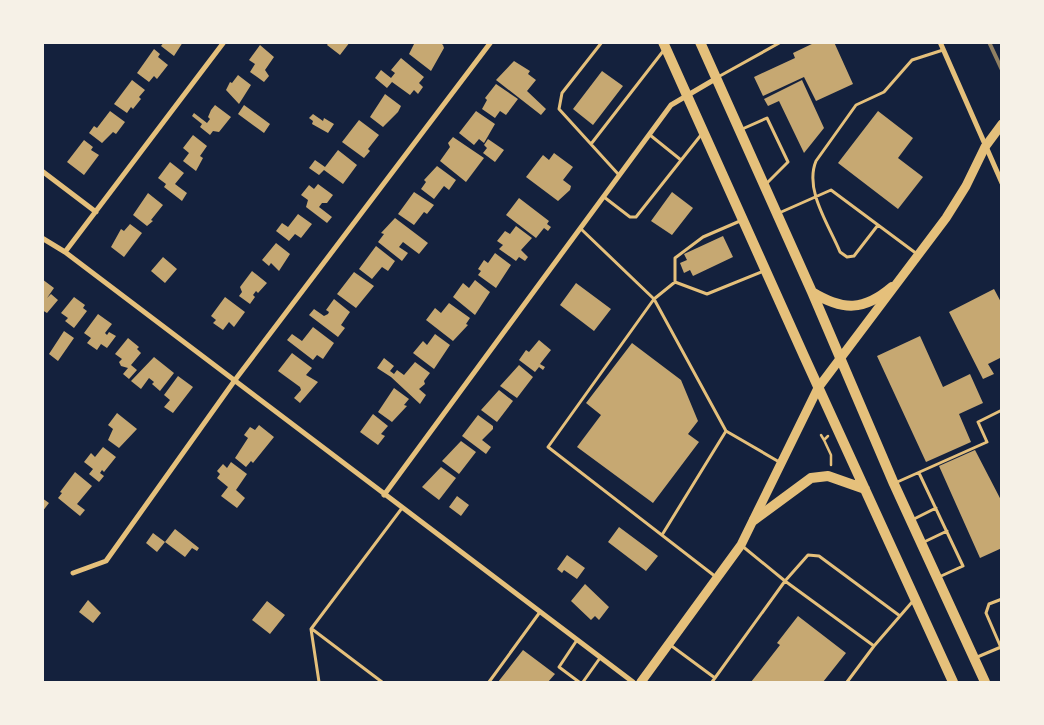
<svg xmlns="http://www.w3.org/2000/svg" width="1044" height="725" font-family="Montserrat,sans-serif">
<style>
.building{fill:#c6a872}
.lines{fill:none;stroke-linecap:round;stroke-linejoin:round}
.path{stroke:#e5c07b;stroke-width:2.5}
.service{stroke:#e5c07b;stroke-width:3}
.minor{stroke:#e5c07b;stroke-width:5}
.secondary{stroke:#e5c07b;stroke-width:9}
.primary{stroke:#e5c07b;stroke-width:10}
.rail{stroke:#918062;stroke-width:4}
</style>
<rect width="100%" height="100%" fill="#14213d"/>
<path class="building" d="M164 42H183L174 56 161 46Z
M329 42H350L340 55 327 45Z
M415 42H440L443 45 444 48 431 71 409 54Z
M816 42H834L853 84 816 101 804 77 763 96 754 77 795 58 793 53Z
M260 45 274 57 265 70 269 76 264 82 250 72 255 64 249 60Z
M154 49 160 54 158 57 168 65 157 79 154 76 149 82 137 73Z
M401 58 424 77 419 83 423 87 418 94 414 90 410 95 392 82 387 88 375 78 381 70 391 78 395 73 391 70Z
M514 61 530 71 528 74 536 80 527 91 546 109 541 115 496 80Z
M602 71 623 86 593 125 573 109Z
M238 75 251 85 239 104 226 90 230 82 232 83Z
M132 80 145 90 139 97 141 99 133 109 131 107 127 113 114 104Z
M802 80 824 128 804 153 779 101 768 106 764 99Z
M496 84 518 99 506 115 500 111 495 118 482 109 487 100 485 98Z
M385 94 401 106 398 112 383 127 370 117Z
M215 105 231 117 219 132 213 131 210 135 200 127 202 124 192 116 194 113 207 123 210 119 208 117 211 110Z
M244 105 270 124 264 133 238 114Z
M110 111 125 122 116 134 113 132 102 143 89 133 94 126 97 128Z
M476 111 495 124 484 143 479 139 474 145 459 133Z
M878 111 913 138 898 158 923 177 898 209 838 163Z
M313 114 323 121 324 118 334 124 328 133 312 124 313 121 309 118Z
M359 120 379 135 368 149 370 151 364 158 342 142Z
M193 135 207 146 200 156 203 158 196 171 183 161 189 153 183 148Z
M453 137 484 158 466 182 440 161 450 147 448 143Z
M488 139 504 150 495 162 483 153 487 148 484 145Z
M84 140 93 147 91 150 99 155 84 175 67 162Z
M338 150 357 165 343 184 324 170 319 175 309 168 315 160 325 167Z
M554 153 573 167 563 180 571 186 570 190 558 201 526 177 543 155 549 160Z
M170 162 184 173 175 184 187 193 182 201 164 187 166 184 158 178Z
M437 166 456 180 449 190 444 186 434 199 421 189 426 182 424 180Z
M318 184 333 195 327 203H322L319 207 332 217 327 223 306 207 308 200 301 195 309 185 314 189Z
M414 192 434 205 427 214 424 212 414 225 398 214Z
M672 192 693 208 672 235 651 221Z
M148 193 163 205 151 220 153 221 147 226 133 215Z
M519 198 549 221 547 224 551 227 548 231 544 228 536 238 506 215Z
M298 214 312 224 301 238 295 234 289 241 276 231 282 223 288 227Z
M395 218 428 243 419 254 403 242 399 247 408 253 402 261 378 242 384 234 381 233Z
M130 224 142 233 124 257 111 247 121 229 124 231Z
M516 226 532 238 521 250 528 257 525 261 519 257 516 261 499 249 503 245 497 241 505 231 510 234Z
M723 236 733 257 693 276 690 270 684 273 680 263 687 260 684 254Z
M276 243 290 254 279 271 271 263 269 266 262 260Z
M376 246 395 261 388 271 382 267 372 279 359 269Z
M495 253 511 265 496 288 478 275 481 271 478 269 484 260 488 263Z
M163 257 177 269 165 283 151 271Z
M252 271 267 283 258 293 256 291 253 295 255 297 250 304 239 296 242 292 240 287Z
M354 272 374 286 356 308 337 294Z
M42 279 54 288 47 298 51 294 58 300 47 313 42 310Z
M475 280 490 292 475 315 453 297 463 283 469 288Z
M576 283 611 309 594 331 560 305Z
M994 289 1002 304V357L988 364 994 374 983 379 949 312Z
M74 297 85 305 83 308 87 311 74 328 65 321 68 318 61 313Z
M225 297 245 312 234 327 229 322 223 330 213 323 216 320 211 316Z
M334 299 350 312 341 325 345 328 338 337 309 315 314 309 324 316 328 314 329 312 326 310Z
M449 303 470 318 466 324 468 325 453 341 426 320 435 308 441 313Z
M98 314 112 324 105 333 107 335 109 332 116 336 107 348 101 344 97 350 87 343 91 338 84 333Z
M313 327 334 343 323 359 317 355 313 360 287 340 292 334 302 341Z
M64 331 74 338 58 361 49 354Z
M435 334 450 345 434 369 413 353 423 341 427 345Z
M920 336 943 387 970 374 983 403 959 414 971 442 926 462 877 356Z
M128 338 139 347 137 349 141 353 131 365 137 370 129 379 123 374 128 368 121 366 119 362 122 359 115 354Z
M539 340 551 350 540 364 545 367 543 370 539 367 535 372 519 360 526 350 529 352Z
M632 343 681 380 698 421 688 434 699 442 653 503 577 447 601 415 586 403Z
M292 353 312 368 306 375 318 382 300 403 294 398 301 390 300 387 278 371Z
M154 357 174 373 160 391 152 384 154 382 149 378 141 389 131 381Z
M384 358 394 366 390 371 394 374 397 370 404 375 415 362 430 373 424 381 425 384 419 389 426 395 420 404 391 377 377 368Z
M519 365 533 377 517 398 500 386Z
M178 376 193 387 173 413 164 407 170 400 164 395Z
M394 388 409 399 404 405 407 406 392 422 378 412Z
M499 390 513 401 497 422 481 410Z
M117 413 137 429 119 448 108 440 113 429 108 425Z
M373 414 388 426 381 434 385 436 378 445 360 432Z
M478 415 493 426V429L482 440 491 447 486 454 462 436Z
M259 425 274 437 253 463 251 461 246 467 235 458 248 438 244 435 250 427 255 430Z
M461 441 476 452 459 474 442 461Z
M103 447 116 457 104 472 102 470 100 473 104 476 99 482 89 474 93 469 84 462 91 453 95 457Z
M975 450 1002 502V548L980 558 939 466Z
M231 462 247 474 236 490 245 498 237 508 221 496 228 487 217 478 220 474 217 471 223 464 227 468Z
M441 467 456 478 439 500 422 487Z
M75 472 92 486 77 504 85 510 80 516 58 498 62 493 60 492Z
M457 496 469 505 461 516 449 507Z
M42 498 49 503 42 512Z
M619 527 658 556 646 571 608 542Z
M175 529 199 548 197 551 192 548 185 557 165 542Z
M153 533 165 542 157 552 146 543Z
M567 555 585 568 577 579 564 570 562 573 557 569Z
M585 584 609 607 599 620 595 616 591 620 571 601Z
M88 600 101 613 93 623 79 612Z
M267 601 285 615 270 634 252 620Z
M798 616 846 653 823 682H751L780 645 777 643Z
M523 650 555 674 548 682H498Z"/>
<g class="lines">
<path class="path" d="M821 435 824 440 828 436
M824 440 831 455V465"/>
<path class="service" d="M602 42 562 93 559 109 619 175
M718 77 781 42
M740 130 767 118 788 162 766 184
M650 135 681 160
M591 144 664 50
M604 197 630 217H636L701 135
M779 213 831 190 917 254
M878 225 854 256 847 257 840 252C829 225 804 190 816 161L856 105 884 92 912 60 943 50
M580 228 654 299 675 282 707 294 764 271
M675 282V258L703 237 740 221
M919 473 963 566 939 577
M895 483 987 442 978 422 1002 410
M914 519 936 508
M662 535 726 431
M924 542 947 531
M741 545 785 581 808 555 819 556 900 616
M716 577 548 447 654 299 726 431 781 463
M1002 599 989 604 986 613 1002 650
M312 629 382 682
M577 640 559 667 579 682
M669 644 715 678
M975 658 1001 647
M319 682 311 629 402 508
M489 682 540 612
M583 682 600 658
M712 682 785 581 874 646 913 601
M847 682 874 646"/>
<path class="minor" d="M940 42 1002 183
M42 171 96 212
M42 238 65 252 633 682
M65 252 224 42
M384 495 671 105 717 78
M73 573 106 561 235 380 491 42"/>
<path class="secondary" d="M641 682 741 545 818 388 946 218 966 186 985 147 1002 124"/>
<path class="primary" d="M663 42 804 356 953 682
M700 42 812 292 894 484 985 682
M812 292C843 311 864 311 892 287
M754 520 811 478 828 476 865 489"/>
<path class="rail" d="M989 42 1002 70"/>
</g>
<rect width="1044" height="725" fill="none" stroke="#f6f1e7" stroke-width="88"/>
</svg>
